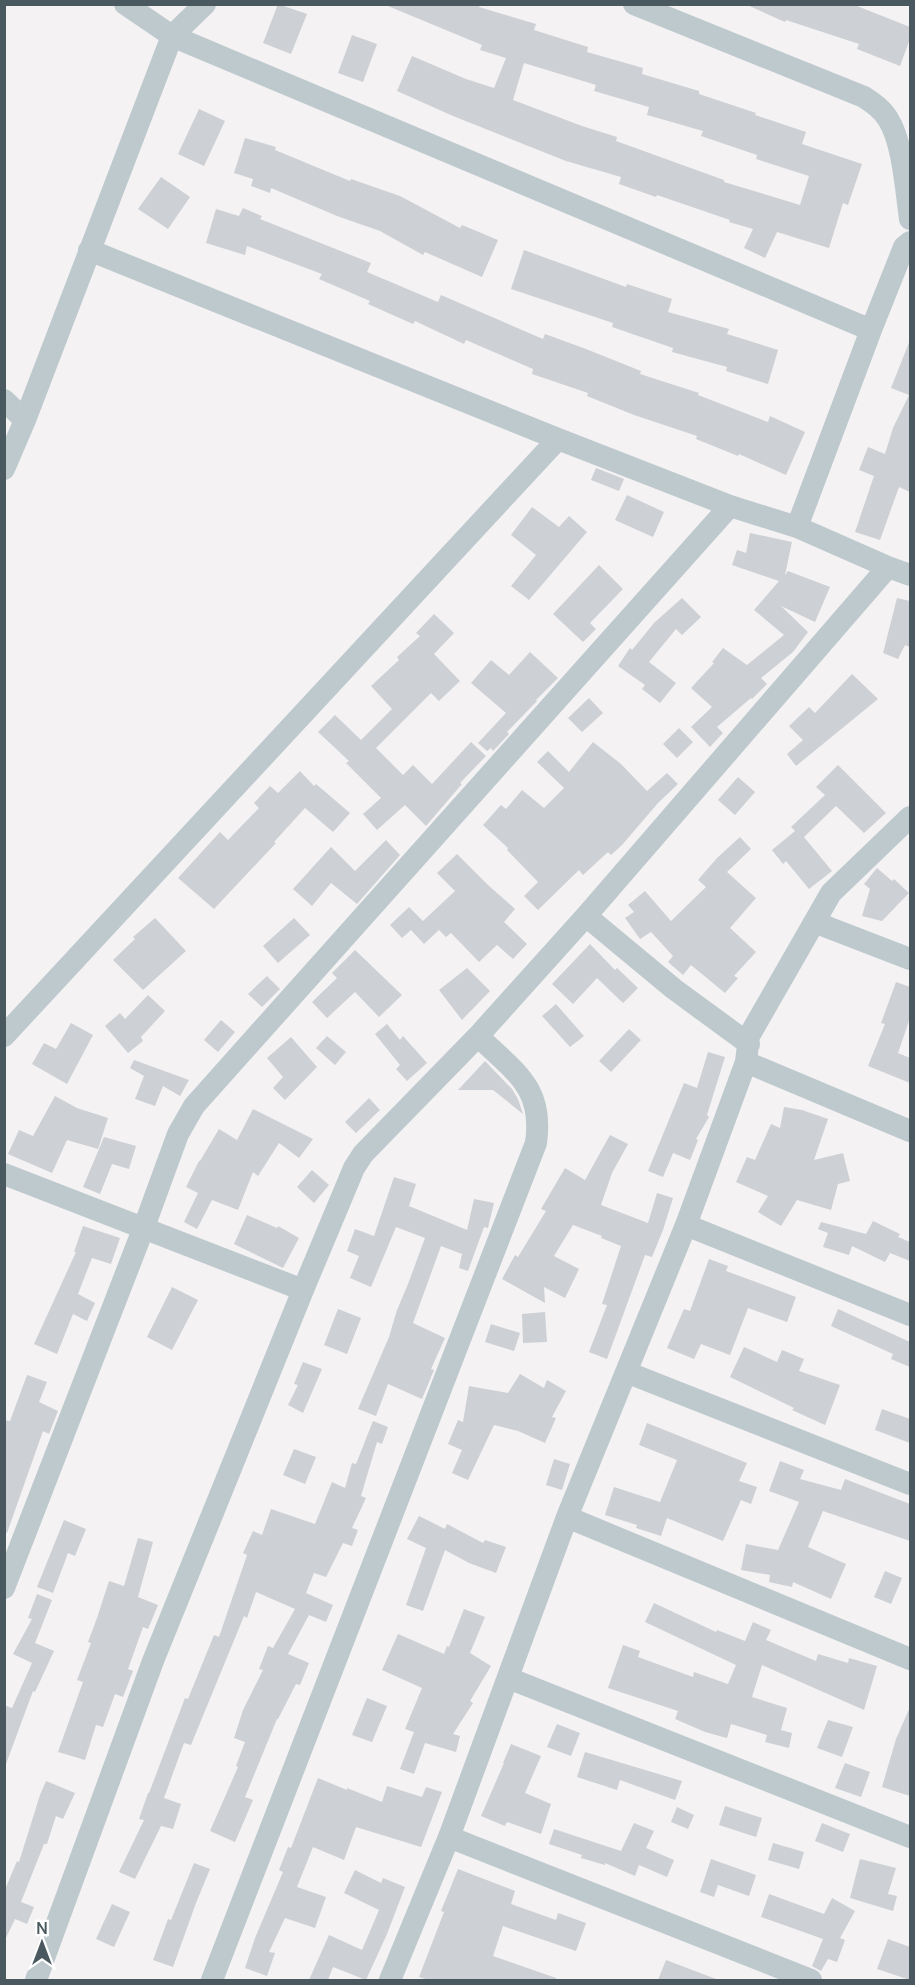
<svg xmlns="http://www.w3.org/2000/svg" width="915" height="1985" font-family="Manrope,sans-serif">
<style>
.building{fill:#cdd0d4;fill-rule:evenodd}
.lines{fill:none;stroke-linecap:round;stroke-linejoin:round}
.minor{stroke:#bec9ce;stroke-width:22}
</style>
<rect width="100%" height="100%" fill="#f4f2f3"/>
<path class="building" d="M278 4 307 14 291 54 263 43Z
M383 4H480L479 7 536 24 534 30 588 47 587 52 643 68 642 74 699 91V94L756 113 755 115 806 132 802 144 862 164 848 205 843 203 829 248 777 232 765 258 744 248 753 229 729 222 730 220 657 195 656 197 619 184 621 177 566 161 453 116 397 91 412 56 466 79 494 88 506 58 480 50 482 45ZM524 63 596 85 594 91 649 107 647 115 703 131 701 136 757 155 756 159 809 176 800 205 724 182V180L616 141 617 137 582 126 513 100Z
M745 4H852L910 27V39L900 66 857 49 859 44 786 20 785 22Z
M352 35 377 44 363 82 338 73Z
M199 109 225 121 204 166 178 154Z
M245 138 276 147 275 150 350 181 351 179 400 196 460 228 462 225 498 240 482 277 425 252 423 255 380 231 337 216 271 188 270 193 251 186 253 179 234 173Z
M161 177 190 197 168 229 138 209Z
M243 208 262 216 260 219 371 263 367 272 438 302 441 295 543 339 545 334 586 349 641 371 640 374 699 393 698 395 768 422 770 416 805 432 786 475 739 454 738 456 696 439 697 436 634 415 587 396 588 393 532 374 533 369 466 340 464 344 415 321 413 324 368 304 370 301 319 279 322 274 247 246 245 255 206 243 216 209 239 216Z
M524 250 626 287 627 284 672 299 668 312 729 329 727 334 778 350 768 384 726 371 727 367 672 352 673 348 612 327 613 323 511 289Z
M910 340V492L899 487 880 540 855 532 874 476 859 470 868 447 885 454 893 428 909 395 891 388Z
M596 468 624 479 619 491 591 480Z
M627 495 664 512 653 537 615 520Z
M532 507 559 527 569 516 587 532 529 600 511 586 536 555 511 535Z
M750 533 792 542 785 575 788 571 830 587 815 622 781 606 808 632 793 652 761 678 767 684 752 699 751 698 717 727 723 733 710 747 691 727 712 707 691 688 714 663 712 662 723 648 747 665 784 635 754 610 779 581 732 565 737 550 746 553Z
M599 565 623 589 590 623 596 629 583 642 553 614Z
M682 598 701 617 682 635 676 629 649 662 676 683 660 703 642 689 645 685 618 666 630 648 632 650 654 623Z
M897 598 910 601V647L905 645 898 659 883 653Z
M434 614 454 633 434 654 460 681 439 701 431 693 376 748 403 775 413 765 432 784 471 742 486 756 460 783 462 784 426 826 405 805 377 830 363 814 381 798 346 763 349 761 318 732 335 715 361 740 392 709 371 686 399 660 397 657 420 636 416 633Z
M530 652 558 678 536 700 537 701 507 732 509 734 493 751 491 748 487 751 478 743 506 713 471 683 491 660 509 675Z
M852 674 878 699 796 766 787 754 803 740 789 726 809 707 815 713Z
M589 698 603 713 582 732 568 718Z
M679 728 693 742 677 758 663 744Z
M593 742 621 764 647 791 667 773 678 784 658 803 622 845 611 855 608 852 583 875 579 870 538 910 524 896 538 882 507 850 508 848 483 825 501 805 506 809 522 790 544 808 564 788 537 762 548 751 569 772Z
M838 765 886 813 864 833 836 806 804 837 832 871 809 889 786 861 783 864 772 850 795 831 791 827 825 795 816 787Z
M300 771 314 786 316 784 350 813 333 832 305 808 274 842 276 843 214 909 178 878 220 832 228 840 259 808 254 803 270 786 278 793Z
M738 777 755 792 735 815 718 800Z
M740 837 751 849 727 872 756 898 730 928 756 952 734 976 738 978 725 993 691 965 683 975 668 962 673 956 651 932 640 939 625 918 634 912 628 905 645 891 671 921 706 887 698 880 717 858Z
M386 840 400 855 357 904 331 883 312 906 293 889 331 847 355 871Z
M457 854 488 885 515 909 504 922 527 944 513 959 497 945 479 962 451 933 446 937 439 930 424 944 411 930 402 938 390 925 409 907 423 921 455 891 437 873Z
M877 868 892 881 894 879 909 893 882 921 862 916 870 889 864 884Z
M155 918 186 951 143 990 113 960 135 939 133 937Z
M294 918 310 935 278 963 263 946Z
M590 944 615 970 617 968 638 988 623 1003 597 978 573 1004 552 984Z
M355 950 402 995 379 1017 355 992 327 1018 312 1002 337 978 332 973Z
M467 968 490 991 462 1020 439 990Z
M267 976 280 989 262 1007 248 994Z
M896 982 910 987V1018L898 1053 910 1058V1083L868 1066 885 1024 881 1023Z
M148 995 165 1011 141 1037 143 1041 128 1053 105 1026 120 1013 125 1019Z
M556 1004 584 1036 570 1047 542 1016Z
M221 1020 235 1032 218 1052 204 1040Z
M71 1023 93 1035 67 1084 32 1064 44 1043 56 1049Z
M387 1024 400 1040 403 1036 427 1063 407 1081 396 1069 400 1065 375 1034Z
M629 1029 641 1040 611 1072 599 1061Z
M327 1036 346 1052 335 1065 316 1048Z
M291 1037 317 1067 285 1100 273 1088 283 1077 267 1058Z
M708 1052 725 1057 707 1115 709 1117 696 1139 698 1140 690 1160 673 1153 663 1177 648 1171 684 1083 697 1088Z
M134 1060 189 1080 180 1096 163 1086 155 1106 135 1099 144 1076 130 1068Z
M485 1061 512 1089 518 1099 523 1114 493 1090H458Z
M55 1096 77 1108 108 1118 98 1149 67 1140 52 1173 8 1154 19 1130 33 1136Z
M369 1098 380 1110 356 1133 345 1122Z
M784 1107 802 1110 828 1119 814 1160 843 1153 850 1181 838 1184 831 1210 797 1200 781 1226 758 1212 768 1196 736 1182 747 1157 755 1160 771 1124 780 1128Z
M253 1109 313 1139 299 1158 279 1143 258 1176 253 1172 238 1210 212 1200 197 1229 184 1222 198 1193 186 1187 199 1161H200L219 1129 237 1140Z
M610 1135 628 1144 612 1173 601 1205 648 1223 657 1193 673 1198 663 1230 652 1257 645 1255 607 1359 589 1352 607 1305 602 1304 621 1246 601 1238 602 1236 573 1225 554 1256 579 1269 565 1298 544 1287 545 1303 502 1279 515 1255 518 1257 546 1211 541 1209 565 1168 585 1180Z
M104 1137 136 1146 129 1169 112 1164 100 1194 83 1187Z
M312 1170 329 1185 314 1203 297 1187Z
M394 1177 416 1184 409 1206 467 1230 474 1199 494 1203 488 1228 484 1227 468 1271 459 1268 462 1254 441 1246 413 1323 445 1338 431 1369 434 1370 422 1399 388 1384 376 1416 358 1409 389 1337 397 1310 408 1284 425 1238 396 1227 371 1287 350 1278 359 1256 347 1251 355 1229 374 1236Z
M247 1215 277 1228 278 1226 299 1238 283 1268 234 1244Z
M873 1221 900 1234 898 1237 910 1242V1261L890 1253 885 1262 852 1246 849 1255 823 1247 828 1233 818 1229 821 1222 866 1234Z
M83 1226 120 1238 111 1264 92 1258 78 1294 95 1303 87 1321 73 1314 57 1354 34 1344 76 1252H74Z
M709 1259 728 1266 726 1271 796 1297 787 1322 748 1308 730 1355 701 1344 694 1359 667 1348 684 1309 690 1311Z
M172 1287 198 1300 172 1350 147 1337Z
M338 1309 361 1318 347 1354 324 1345Z
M838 1309 910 1342V1367L891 1359 893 1354 831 1326Z
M545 1312 547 1342 523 1343 522 1314Z
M491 1324 520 1333 514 1351 485 1342Z
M744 1347 777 1362 782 1350 804 1359 799 1371 840 1385 825 1425 792 1410 794 1408 730 1377Z
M303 1362 322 1369 303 1413 288 1405 298 1385 294 1384Z
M520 1374 544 1388 547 1380 566 1391 552 1417 556 1418 545 1443 518 1431 494 1425 468 1480 452 1473 462 1450 448 1444 458 1420 463 1422 469 1386 508 1393Z
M27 1375 47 1382 39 1402 58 1411 49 1434 43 1431 7 1533 4 1532V1420L10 1421Z
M882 1409 910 1419V1443L875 1430Z
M373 1421 388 1427 382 1444 377 1442 361 1496 366 1498 352 1528 358 1530 352 1546 343 1543 326 1577 314 1573 306 1593 333 1605 326 1622 309 1615 288 1654 309 1663 300 1685 296 1684 278 1719H277L245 1797 253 1800 235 1842 210 1831 238 1767 236 1766 245 1742 234 1738 243 1710 263 1670 259 1669 268 1646 273 1648 295 1609 256 1592 247 1618 244 1616 191 1745 184 1743 164 1798 181 1804 173 1829 161 1826 135 1879 119 1872 144 1820 139 1819 148 1793H149L185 1698 188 1699 214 1635 219 1637 247 1555 243 1553 253 1531 262 1535 271 1509 315 1524 332 1482 345 1488 352 1463 356 1464Z
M647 1423 747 1463 739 1481 757 1487 751 1504 741 1500 723 1541 667 1518 661 1536 636 1528 637 1525 605 1515 614 1487 660 1502 677 1460 639 1445Z
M294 1449 316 1457 305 1484 283 1475Z
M554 1459 570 1464 562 1490 546 1485Z
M780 1461 804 1470 800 1479 841 1490 845 1479 910 1504V1541L823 1511 808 1547 846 1564 831 1599 793 1582 792 1587 769 1582 770 1575 741 1570 746 1544 778 1550 799 1502 769 1491Z
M419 1516 445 1529 447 1524 483 1543 485 1540 506 1547 496 1573 469 1563 445 1550 423 1611 406 1605 426 1548 407 1539Z
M64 1520 86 1529 75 1556 68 1553 53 1593 37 1587Z
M138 1538 153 1542 138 1597 158 1605 148 1629 143 1627 128 1669 133 1671 123 1697 115 1694 103 1727 96 1725 85 1760 58 1752 83 1682 77 1680 91 1643 88 1642 97 1618 109 1581 124 1586Z
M885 1571 902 1578 891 1604 874 1597Z
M37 1594 52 1600 35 1643 54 1651 35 1692 33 1691 6 1764H4V1705L12 1708 32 1663 13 1654 32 1619 28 1618Z
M654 1603 716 1632 717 1630 745 1641 753 1622 771 1630 766 1640 816 1661 818 1654 848 1663 849 1658 877 1666 864 1710 762 1665 752 1697 787 1708 781 1730 792 1733 789 1748 765 1742 767 1735 731 1724 727 1738 705 1732 675 1719 678 1711 608 1688 623 1645 640 1651 638 1657 693 1677 694 1672 728 1684 736 1665 645 1622Z
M464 1609 485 1617 470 1653 491 1666 470 1701 473 1703 453 1734 460 1736 456 1752 425 1743 414 1774 400 1769 414 1732 405 1729 422 1688 382 1670 398 1634 444 1654 447 1646 449 1647Z
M367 1698 387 1706 372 1742 352 1735Z
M910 1707V1796L882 1787 896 1739Z
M828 1720 853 1727 842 1757 817 1748Z
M557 1724 580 1733 571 1756 547 1747Z
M511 1744 541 1756 525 1793 551 1804 541 1834 507 1822 505 1826 481 1816 504 1763H503Z
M585 1752 682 1781 675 1800 620 1780 617 1790 577 1777Z
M845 1763 870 1772 861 1797 835 1788Z
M318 1778 347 1790V1788L382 1802 387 1786 422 1797 426 1787 442 1792 421 1847 356 1827 344 1860 313 1847 297 1887 326 1897 315 1928 285 1918 269 1952 275 1953 267 1976 245 1968 255 1938 283 1872 279 1870 288 1847 291 1848Z
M46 1781 75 1793 63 1819 56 1816 47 1844H44L21 1902 34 1907 27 1924 15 1919 4 1942V1892L17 1861 19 1862 40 1795Z
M725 1806 762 1818 756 1837 719 1825Z
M677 1807 694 1815 688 1829 671 1822Z
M634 1823 654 1831 646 1848 674 1860 667 1877 639 1865 635 1876 605 1863V1865L581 1858 582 1855 549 1844 554 1829 621 1851Z
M822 1823 850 1834 843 1852 815 1841Z
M773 1843 804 1852 799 1869 768 1860Z
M711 1859 756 1875 749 1896 718 1885 714 1897 700 1892Z
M860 1859 896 1868 888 1894 897 1896 893 1911 850 1898Z
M194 1863 210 1869 196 1903 173 1967 153 1960 168 1919 171 1920Z
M458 1869 515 1891 511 1904 556 1920 558 1913 586 1923 576 1951 503 1926 493 1956 556 1978V1980H429L419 1977 444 1912 441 1911Z
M355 1870 381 1883 383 1878 405 1887 387 1934 366 1980 333 1967 328 1980H309L329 1935 362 1950 379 1910 344 1893Z
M769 1894 824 1914 832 1898 855 1911 840 1938 845 1940 837 1962 828 1959 821 1971 812 1966 823 1939 761 1917Z
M112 1904 130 1912 114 1947 96 1939Z
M888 1939 910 1947V1980L877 1969Z
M666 1960 716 1979V1980H658Z"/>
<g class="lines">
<path class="minor" d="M125 4 172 36 871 330
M634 4 864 97C873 103 882 109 888 119 903 142 906 191 910 219
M89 250 558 439 730 506 797 527 888 567 910 575
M4 400 25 420
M4 469 25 420 172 36 205 4
M797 527 871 330 904 247 910 242
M586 916 674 989 749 1044
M814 922 910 959
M4 1036 558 439
M746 1062 910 1131
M4 1174 303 1290
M686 1225 910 1315
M626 1372 910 1484
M567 1517 910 1659
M4 1588 144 1227 178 1134 194 1106 730 506
M508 1678 910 1837
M449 1837 811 1980
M36 1980 153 1661 303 1290 354 1168 363 1154 478 1036 586 916 888 567
M212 1980 536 1143C544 1086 514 1072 478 1036
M390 1980 449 1837 567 1517 686 1225 746 1062 749 1036 831 893 910 817"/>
</g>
<rect width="915" height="1985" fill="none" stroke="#4a595f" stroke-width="12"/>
<g transform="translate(42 1943)" stroke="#ffffff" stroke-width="4.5" paint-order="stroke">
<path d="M0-4.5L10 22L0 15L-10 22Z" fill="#4a595f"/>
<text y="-9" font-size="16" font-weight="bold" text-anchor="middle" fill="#4a595f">N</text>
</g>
</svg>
